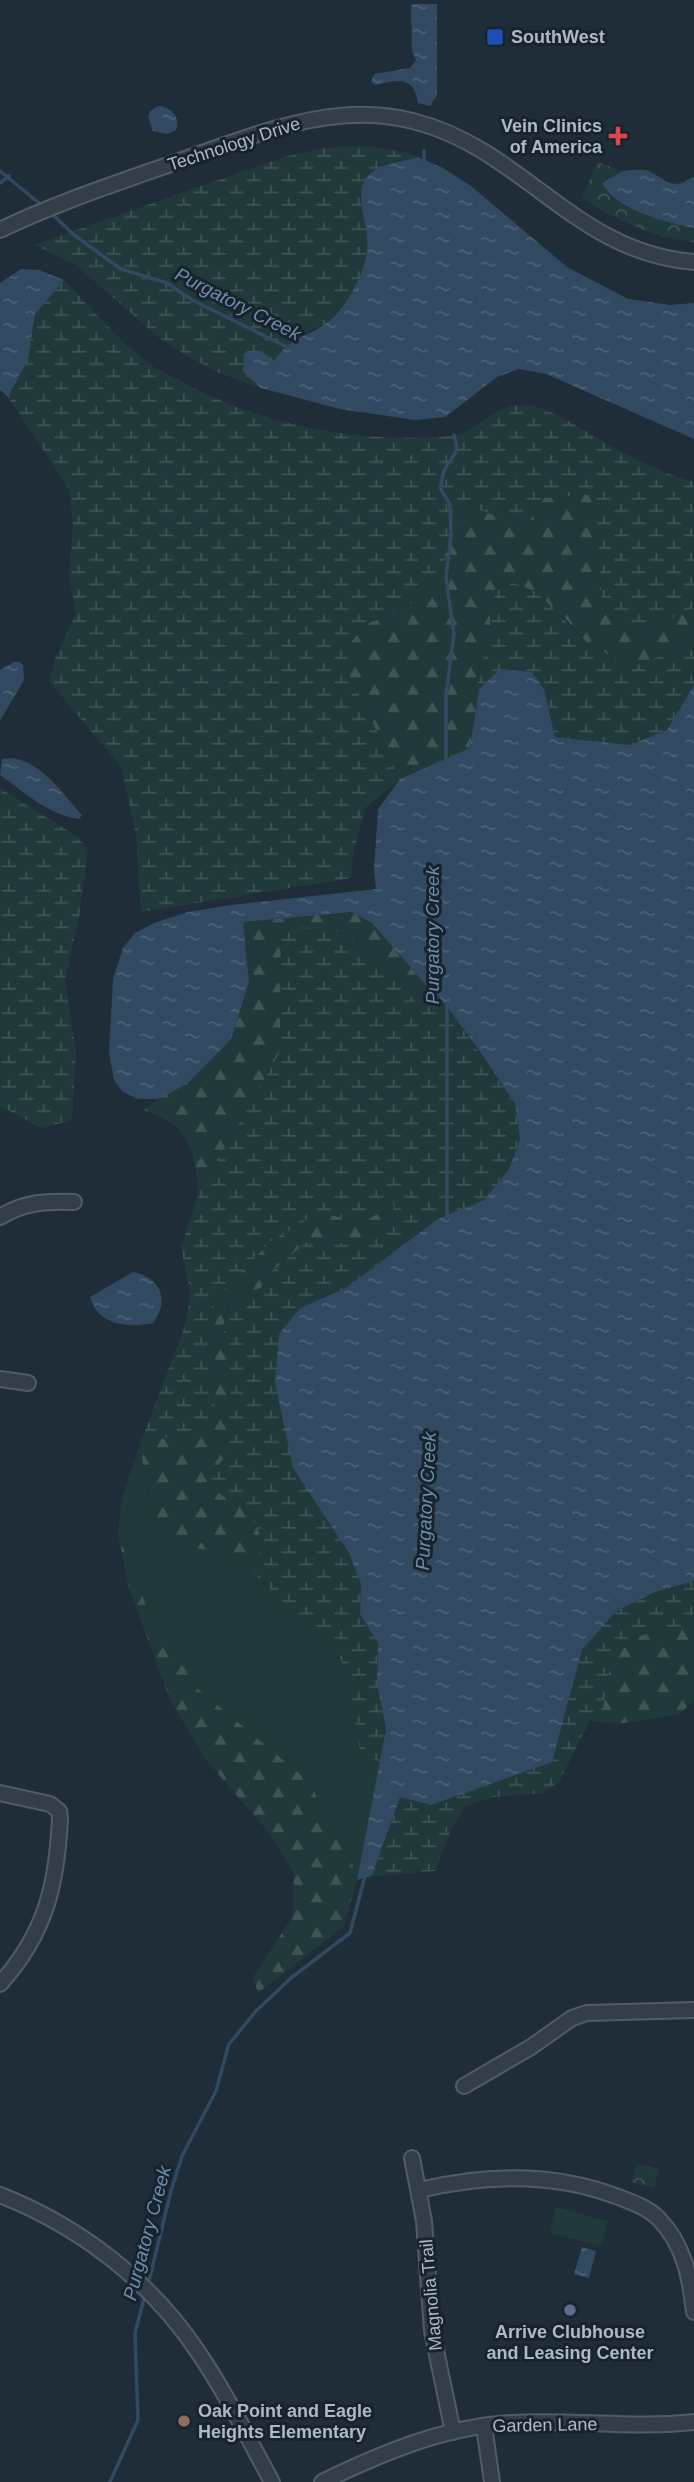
<svg xmlns="http://www.w3.org/2000/svg" width="694" height="2482" font-family="Helvetica,sans-serif">
<style>
.green{fill:#21393a}
.forest{fill:url(#forest-firs)}
.wetland{fill:url(#wetland-marsh)}
.park{fill:url(#park-crowns)}
.water{fill:url(#water-ripples)}
.lines{fill:none;stroke-linecap:round;stroke-linejoin:round}
.stream{stroke:#314a61;stroke-width:3.5}
.minor-casing{stroke:#505c67;stroke-width:18}
.minor{stroke:#333e49;stroke-width:14}
.transit-dot{fill:#1a4fb4;stroke:#18232d;stroke-width:2.5}
.health-dot{fill:#e0444e;stroke:#18232d;stroke-width:2.5}
.service-dot{fill:#5c6f8a;stroke:#18232d;stroke-width:2.5}
.education-dot{fill:#8d6e63;stroke:#18232d;stroke-width:2.5}
.labels{text-anchor:middle;dominant-baseline:central;stroke-width:6;stroke-linejoin:round;paint-order:stroke}
.poi-label{font-size:18px;font-weight:bold;fill:#adb9c6;stroke:#18232d;text-anchor:start}
.street-label{font-size:18px;fill:#adb9c6;stroke:#18232d}
.water-label{font-size:19px;font-style:italic;fill:#6b8dab;stroke:#18232d}
</style>
<defs>
<pattern id="forest-firs" width="22" height="20" patternUnits="userSpaceOnUse" patternTransform="scale(1.75)"><rect width="22" height="20" fill="#21393a"/><path d="M5 1l3.5 6h-7zM16 11l3.5 6h-7z" fill="#3f5455"/></pattern>
<pattern id="wetland-marsh" width="20" height="14" patternUnits="userSpaceOnUse" patternTransform="scale(1.75)"><rect width="20" height="14" fill="#21393a"/><path d="M1 5h8M5 5V1M11 12h8M15 12V8" fill="none" stroke="#3f5455"/></pattern>
<pattern id="park-crowns" width="20" height="18" patternUnits="userSpaceOnUse" patternTransform="scale(1.75)"><rect width="20" height="18" fill="#21393a"/><path d="M2 6a3 3 0 1 1 6 0M12 15a3 3 0 1 1 6 0" fill="none" stroke="#3f5455"/></pattern>
<pattern id="water-ripples" width="26" height="14" patternUnits="userSpaceOnUse" patternTransform="scale(1.75)"><rect width="26" height="14" fill="#314a61"/><path d="M2 4q2-2 4 0t4 0M15 11q2-2 4 0t4 0" fill="none" stroke="#4c6276"/></pattern>
</defs>
<rect width="100%" height="100%" fill="#1f2d39"/>
<path class="green" d="M140 1444 147 1490 184 1544 260 1557 297 1616 335 1649 347 1673 361 1758 380 1761 357 1880 348 1850 327 1829 312 1784 192 1684 186 1659 154 1625 118 1535 121 1501Z
M556 2207 608 2221 601 2246 550 2233Z"/>
<path class="forest" d="M595 493 602 599 645 630 694 608V642L634 667 589 645 563 616 490 610 491 639 476 673 479 689 470 748 400 779 345 666 352 641 367 623 400 613 439 579 464 504 511 521 543 498Z
M351 912 372 923 425 984 443 1001 421 1008C400 983 364 936 331 930 315 927 297 928 281 927L280 1052 199 1192C196 1168 194 1141 174 1125 166 1118 153 1114 144 1110L158 1099 187 1084 249 982 243 922Z
M394 1202 393 1219 357 1244 331 1241 277 1267 261 1288 229 1301 223 1327 228 1352 231 1391 225 1457 206 1483 239 1498 261 1533 260 1557C242 1555 199 1551 184 1544 150 1528 145 1477 140 1444L206 1428 217 1399 208 1369 207 1336 216 1298 271 1241 320 1212 351 1220Z
M118 1535 154 1625 186 1659 192 1684 312 1784 327 1829 348 1850 357 1880 343 1927 258 1993 253 1977 292 1918 294 1873 271 1835 207 1761 171 1702 129 1588Z
M694 1626V1700L680 1714 617 1724 590 1720 603 1707 610 1664 632 1638 672 1627Z"/>
<path class="wetland" d="M363 146 405 152 418 157 374 170 360 198 368 240 365 268 350 297 326 323 299 336 282 349 274 361 243 372 261 388 219 373 189 357 158 337 76 265 34 245 284 157 323 148Z
M64 280C91 308 119 341 151 365 159 371 170 375 179 380 259 425 358 444 450 436 479 433 496 402 526 405 550 406 594 437 616 449 641 462 667 475 694 482V608L645 630 619 626 602 599 595 494 543 498 529 522 511 521 464 504 439 579 400 613 367 623 352 641 345 666 400 779 365 808 353 854 351 878 141 912 136 835 121 767 49 681 56 656 76 614 69 575 73 524 69 489 8 397 28 360 35 314Z
M513 583 537 592 589 645 633 667 694 642V685L667 730 630 745 555 737 544 689 500 669 479 689 476 674 491 639 490 610 498 588Z
M0 788 76 836 88 849 79 918 65 979 76 1052 72 1120 42 1128 0 1106Z
M281 927C297 928 315 927 330 930 363 936 400 983 421 1008L443 1001 515 1104 520 1139 509 1168 484 1200 438 1219 346 1288 300 1308 293 1468 349 1553 361 1584 360 1614 378 1642 377 1684 386 1729 380 1761 361 1758 347 1673 335 1649 297 1616 254 1573C267 1534 260 1531 239 1499L224 1497 206 1483 225 1456 231 1391 228 1352 223 1327 230 1301 261 1288 277 1267 309 1240 357 1244 393 1220 394 1203 368 1220H351L320 1212 271 1241 216 1298 207 1336 208 1369 217 1399 206 1428 140 1444 186 1323 190 1292 181 1247 199 1192 280 1052Z
M694 1581V1626L672 1627 632 1638 610 1664 603 1707 590 1720 559 1782 541 1793 493 1797 465 1806 450 1832 435 1871 372 1876 400 1797 552 1762 582 1650 615 1612 655 1592Z"/>
<path class="park" d="M597 162 623 171 648 170 665 182 678 184 694 177V242C653 238 617 220 582 198Z
M636 2164 659 2169 654 2188 631 2182Z"/>
<path class="water" d="M411 4H437V96L432 102 431 106 418 103C414 75 397 80 376 85L371 82 374 74 410 68 416 60 412 51Z
M158 106C171 107 181 117 176 130L167 134 153 131 148 117 150 111Z
M418 157 443 168 471 186 567 267 628 299 670 305 694 303V439L546 374 519 369 497 377 445 417 415 420 340 409 261 388 243 372 244 353 261 351 274 361C292 334 306 339 326 323 335 317 345 304 351 294 361 277 369 258 367 238 366 216 351 189 372 172 383 164 404 161 418 157Z
M632 170C637 170 645 169 650 172 668 180 672 192 694 177V228C668 223 614 209 602 183L623 171Z
M21 269 39 270 64 280 35 314 28 360 8 397 0 390V283Z
M14 662H20L23 665 24 680 0 721V670Z
M500 669 532 672 544 689 555 737 630 745 667 730 694 685V1581L655 1592 615 1612 582 1650 552 1762 431 1805 400 1797 372 1876 357 1880 386 1729 377 1684 378 1643 360 1614 361 1584 349 1553 293 1468 275 1382 279 1334 300 1308 346 1288 438 1219 484 1200 509 1169 520 1139 515 1104 480 1052 443 1001 425 984 372 923 351 912 243 922 249 982 231 1039 187 1084 158 1099H138L123 1092 114 1080 109 1053 113 979 123 948 135 933 154 923 188 912 231 905 376 889 374 870 378 809 400 779 470 748 479 689Z
M11 758C41 761 63 794 82 815L79 819C49 815 24 792 0 775L2 759Z
M133 1272C161 1278 170 1300 153 1323 129 1328 98 1326 90 1297Z
M582 2247 596 2251 589 2278 574 2274Z"/>
<g class="lines">
<path class="stream" d="M424 151V163
M0 171 44 207
M0 183 9 176
M50 212 74 235 121 269 167 283 192 300 287 347
M446 761V694L454 634 446 578 451 535 450 504 440 488C442 482 442 475 445 469 452 455 461 454 454 435
M447 1219V1003
M148 2285 171 2191 182 2156 216 2091 229 2044 256 2011 291 1978 350 1933 365 1876
M110 2482 138 2420 135 2333 145 2295"/>
<defs>
<path id="minor" d="M0 230C54 204 111 185 168 165 282 126 371 81 486 153 556 197 605 255 694 262
M0 1217C24 1202 46 1201 74 1202
M0 1379 28 1383
M0 1793 50 1804 59 1811 60 1818C57 1884 46 1933 0 1984
M464 2086 531 2047 572 2018 587 2013 694 2010
M412 2158 424 2221 432 2331 453 2432
M419 2190C486 2174 556 2172 621 2198 634 2203 648 2208 658 2218 684 2244 690 2277 694 2312
M0 2195C79 2226 151 2281 198 2352 226 2393 248 2438 272 2482
M484 2426 492 2482
M322 2482C382 2453 443 2427 511 2423 572 2419 633 2429 694 2422"/>
</defs>
<use href="#minor" class="minor-casing"/>
<use href="#minor" class="minor"/>
</g>
<rect class="transit-dot" x="486" y="28" width="18" height="18" rx="3.5"/>
<path class="health-dot" d="M614.5 125.5h7v7h7v7h-7v7h-7v-7h-7v-7h7z"/>
<circle class="service-dot" cx="570" cy="2310" r="7"/>
<circle class="education-dot" cx="184" cy="2421" r="7"/>
<g class="labels">
<g class="poi-label">
<text x="511" y="37">SouthWest</text>
<text x="602" y="126" text-anchor="end">Vein Clinics<tspan x="602" dy="21">of America</tspan></text>
<text x="570" y="2332" text-anchor="middle">Arrive Clubhouse<tspan x="570" dy="21">and Leasing Center</tspan></text>
<text x="198" y="2411">Oak Point and Eagle<tspan x="198" dy="21">Heights Elementary</tspan></text>
</g>
<g class="street-label">
<text transform="translate(234 144) rotate(-18)">Technology Drive</text>
<text transform="translate(431 2295) rotate(-95)">Magnolia Trail</text>
<text transform="translate(545 2425) rotate(-1)">Garden Lane</text>
</g>
<g class="water-label">
<text transform="translate(238 304) rotate(27)">Purgatory Creek</text>
<text transform="translate(432 935) rotate(-90)">Purgatory Creek</text>
<text transform="translate(426 1501) rotate(-87)">Purgatory Creek</text>
<text transform="translate(147 2233) rotate(-75)">Purgatory Creek</text>
</g>
</g>
</svg>
